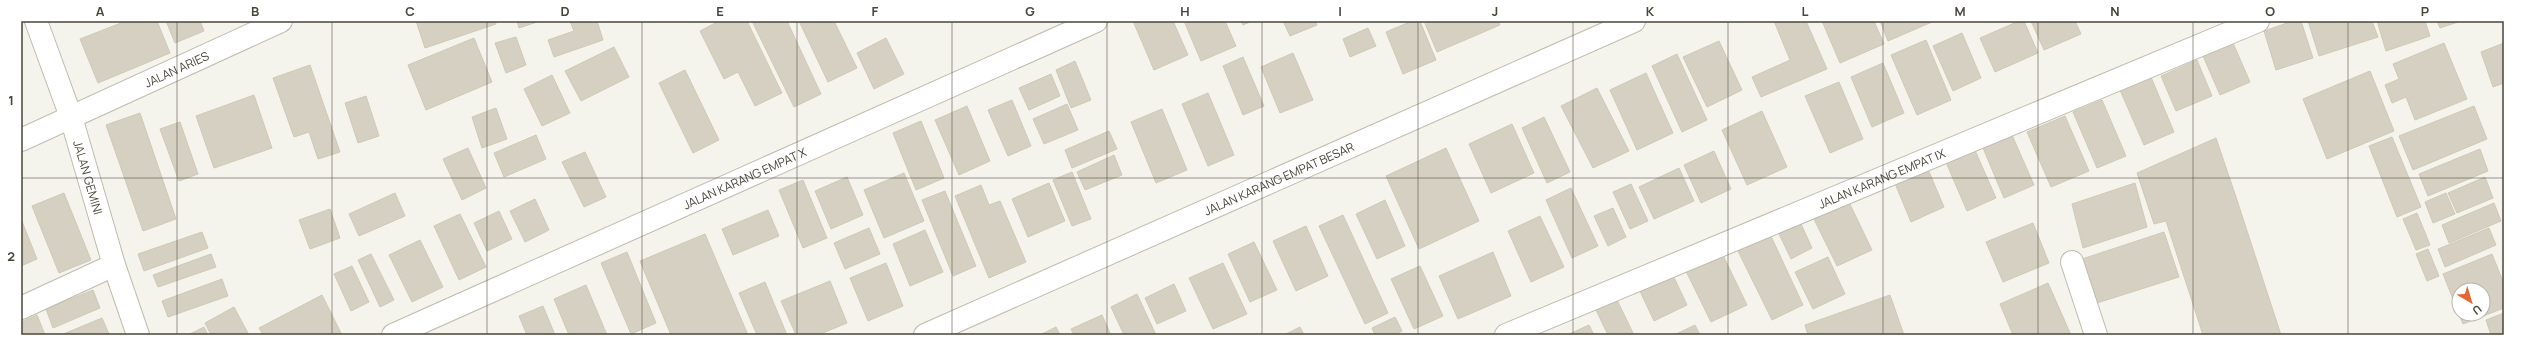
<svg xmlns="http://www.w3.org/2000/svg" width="2525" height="356" font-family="Manrope,sans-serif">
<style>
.building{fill:#d5d0c2;stroke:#cfc9b6}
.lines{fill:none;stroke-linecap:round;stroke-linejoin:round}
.minor-casing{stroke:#bfbcaf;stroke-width:24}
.minor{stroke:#fff;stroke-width:22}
.grid{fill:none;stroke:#48453a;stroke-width:1;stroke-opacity:0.55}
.labels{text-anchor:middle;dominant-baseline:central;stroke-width:3;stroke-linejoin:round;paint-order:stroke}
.street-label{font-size:12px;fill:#48453a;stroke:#fff}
.neatline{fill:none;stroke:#48453a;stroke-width:1.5}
.grid-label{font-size:13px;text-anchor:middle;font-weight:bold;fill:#48453a}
</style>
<rect width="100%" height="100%" fill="#f4f3ec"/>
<path class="building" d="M126 21H157L170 53 98 83 80 39Z
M166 21H200L204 31 175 43Z
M416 21H495L496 24 425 48Z
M517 21H540L519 28Z
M570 21H597L603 40 554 57 548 40 574 31Z
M719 21H747L782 93 755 106 738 72 724 79 700 31Z
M752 21H787L821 94 794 107Z
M799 21H834L857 68 828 82Z
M1133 21H1173L1188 55 1154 70Z
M1184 21H1225L1236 46 1201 61Z
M1241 21H1252L1243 25Z
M1283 21H1315L1317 25 1290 36Z
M1412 21H1420L1436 60 1403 74 1386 32Z
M1424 21H1498L1500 25 1437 52Z
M1774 21H1806L1827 69 1761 97 1752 77 1790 60Z
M1822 21H1874L1884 44 1840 63Z
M1880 21H1932V22L1888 41Z
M2019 21H2024L2038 53 1995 72 1980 38Z
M2031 21H2075L2081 34 2044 50Z
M2293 21H2301L2313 58 2276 70 2264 31Z
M2308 21H2372L2378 37 2319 56Z
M2377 21H2425L2430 36 2386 51Z
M2437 21H2458V22L2440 28Z
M1368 28 1376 46 1350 57 1343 39Z
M1962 33 1981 78 1953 91 1933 46Z
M2230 36 2250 82 2220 95 2200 49Z
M516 37 526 65 506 73 495 43Z
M474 38 492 82 426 110 408 65Z
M886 38 904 74 874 89 857 53Z
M1926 40 1951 100 1917 115 1891 55Z
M1719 41 1742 90 1707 107 1683 57Z
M2444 43 2467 99 2415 120 2406 97 2392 103 2385 85 2399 79 2393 64Z
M2504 43V83L2493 87 2481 52Z
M614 47 629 77 581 101 565 71Z
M1293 53 1313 100 1280 113 1261 67Z
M1677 54 1707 120 1682 132 1652 66Z
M1243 57 1264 106 1243 115 1223 66Z
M2197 60 2212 96 2176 111 2161 76Z
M1075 61 1091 100 1071 108 1056 70Z
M1883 63 1904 113 1872 127 1851 77Z
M310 65 340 152 318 159 309 132 294 137 273 78Z
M685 70 719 140 693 153 659 83Z
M2370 71 2394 131 2327 159 2303 99Z
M1646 73 1673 133 1637 150 1610 90Z
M1051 74 1060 96 1029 110 1019 88Z
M552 75 570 113 542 126 524 89Z
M2151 77 2174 132 2144 145 2120 90Z
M1839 82 1863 139 1830 153 1805 96Z
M1597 88 1629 151 1593 168 1561 106Z
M1208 93 1234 155 1208 166 1182 104Z
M254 95 272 148 214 168 196 116Z
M366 96 379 136 358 143 345 103Z
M1012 100 1031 146 1008 156 988 110Z
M2102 100 2126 156 2097 168 2073 112Z
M1067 104 1078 130 1044 144 1033 119Z
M967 106 990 161 959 175 935 120Z
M2474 106 2487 139 2413 170 2399 136Z
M496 108 507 139 482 148 472 117Z
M1162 109 1187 170 1156 183 1131 122Z
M1762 111 1787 167 1747 185 1722 130Z
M140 113 176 219 143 231 106 125Z
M2065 116 2089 171 2051 187 2027 132Z
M1544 117 1570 172 1547 183 1522 128Z
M921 121 944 178 916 190 893 133Z
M180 122 198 174 179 181 160 129Z
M1512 124 1534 173 1491 193 1469 144Z
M1109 131 1117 149 1072 168 1065 150Z
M536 135 546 159 504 177 494 153Z
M2012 135 2034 185 2004 198 1983 148Z
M2392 137 2421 207 2397 217 2369 146Z
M2216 138 2236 197 2281 335H2203L2166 221 2154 224 2137 173Z
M468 148 486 188 462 200 443 159Z
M1446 148 1479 221 1419 249 1386 176Z
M1974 148 1996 198 1967 211 1945 160Z
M2480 149 2488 171 2428 196 2419 174Z
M1714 151 1731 189 1701 203 1684 165Z
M585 152 606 197 584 207 562 162Z
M1114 155 1122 175 1085 190 1077 172Z
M1927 167 1944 207 1911 222 1894 181Z
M1679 168 1694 201 1654 219 1639 187Z
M1072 172 1091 219 1072 226 1053 180Z
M904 173 924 221 884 238 864 190Z
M847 177 863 215 831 229 815 191Z
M2485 177 2493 198 2457 213 2448 193Z
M803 180 827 238 803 248 779 190Z
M1049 183 1065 221 1028 237 1012 199Z
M2135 183 2147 227 2083 248 2072 204Z
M1631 184 1648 221 1630 229 1613 192Z
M981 185 989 205 1000 201 1026 262 989 278 955 196Z
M1571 188 1598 246 1572 258 1546 200Z
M945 191 976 266 953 276 922 200Z
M64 193 91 260 59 273 32 206Z
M395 193 405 216 359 236 349 214Z
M2446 193 2455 214 2433 223 2425 202Z
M1847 198 1872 250 1837 266 1812 215Z
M535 199 549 230 525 242 510 211Z
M1385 200 1405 246 1377 259 1356 214Z
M2494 203 2501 221 2449 243 2442 225Z
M1613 208 1626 237 1608 246 1594 216Z
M330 209 340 238 310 249 299 220Z
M768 210 779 236 733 255 722 229Z
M499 211 512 239 487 251 474 223Z
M2417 213 2430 245 2416 250 2403 219Z
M460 214 486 267 459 280 434 226Z
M1343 215 1388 313 1365 324 1319 226Z
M1540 216 1564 267 1531 282 1508 231Z
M21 219 37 259 21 266Z
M2033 223 2049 263 2003 282 1986 242Z
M1801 224 1812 248 1791 259 1779 234Z
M1306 226 1328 276 1296 291 1273 241Z
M869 228 880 254 845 269 834 243Z
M2489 228 2496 245 2445 267 2438 249Z
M925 230 943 272 910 286 893 244Z
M202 232 208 248 144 271 138 254Z
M2164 232 2179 277 2097 303 2082 259Z
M705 234 748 335H671L640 261Z
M1770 234 1803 305 1772 320 1737 249Z
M420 240 443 287 412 302 389 255Z
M1254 242 1277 290 1250 302 1228 254Z
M1720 249 1747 305 1711 322 1684 267Z
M2428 249 2439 276 2427 281 2416 254Z
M627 252 656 323 631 334 601 263Z
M1493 252 1511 296 1458 319 1439 276Z
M211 254 216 267 158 287 153 275Z
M371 254 394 300 380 307 358 260Z
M2492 254 2504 284V308L2463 324 2459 314H2483V290H2459V314L2443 274Z
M1828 257 1845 294 1813 309 1795 272Z
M886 263 903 306 868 321 850 278Z
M1223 263 1247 314 1213 329 1189 278Z
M352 266 369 302 351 311 334 274Z
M1420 266 1443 316 1414 329 1391 279Z
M1671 271 1687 305 1654 321 1638 287Z
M222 279 228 296 168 317 162 301Z
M830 281 847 323 818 335H796L781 301Z
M765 282 787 335H757L739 293Z
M2048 283 2071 335H2013L2000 304Z
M1174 284 1186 311 1157 324 1145 298Z
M586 285 607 335H569L554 299Z
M93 290 100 308 53 328 46 309Z
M1137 294 1156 335H1124L1111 307Z
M322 295 342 335H263L259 328Z
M1890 295 1904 335H1808L1805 325Z
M1616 298 1634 335H1608L1595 308Z
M543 306 555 335H527L519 316Z
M234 307 249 335H211L205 323Z
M2504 313V332L2491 335 2486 320Z
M37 315 45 335H21V322Z
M1102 315 1111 335H1074L1071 329Z
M1395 317 1402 331 1394 335H1375L1372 328Z
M102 318 109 334 61 335Z
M1589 325 1594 335H1567Z
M1695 325 1700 335H1674Z
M204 327 208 335H188Z
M1056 327 1060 335H1040Z
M1300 327 1304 335H1284Z"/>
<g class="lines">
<defs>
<g id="minor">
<path id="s1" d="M36 21 71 117 114 265 138 335"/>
<path id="s2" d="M21 140 281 21"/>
<path d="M2072 262 2096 335"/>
<path d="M21 308 114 265"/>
<path id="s3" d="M393 335 1096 21"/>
<path id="s4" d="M925 335 1634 21"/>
<path id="s5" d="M1506 335 2258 21"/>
</g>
</defs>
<use href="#minor" class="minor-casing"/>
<use href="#minor" class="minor"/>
</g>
<path class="grid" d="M177 21V335M332 21V335M487 21V335M642 21V335M797 21V335M952 21V335M1107 21V335M1262 21V335M1418 21V335M1573 21V335M1728 21V335M1883 21V335M2038 21V335M2193 21V335M2348 21V335M21 178H2504"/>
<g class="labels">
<g class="street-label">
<text stroke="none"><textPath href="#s2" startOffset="171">JALAN ARIES</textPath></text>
<text stroke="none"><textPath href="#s1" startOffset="165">JALAN GEMINI</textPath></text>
<text stroke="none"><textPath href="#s3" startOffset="385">JALAN KARANG EMPAT X</textPath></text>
<text stroke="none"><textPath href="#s4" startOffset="387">JALAN KARANG EMPAT BESAR</textPath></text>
<text stroke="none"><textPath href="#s5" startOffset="407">JALAN KARANG EMPAT IX</textPath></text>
</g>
</g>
<rect width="2525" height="356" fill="none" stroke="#ffffff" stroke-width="44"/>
<g transform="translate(2471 302) rotate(142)"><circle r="19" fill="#ffffff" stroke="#b6b5b0"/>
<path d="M0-3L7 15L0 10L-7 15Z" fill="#e56633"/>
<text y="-6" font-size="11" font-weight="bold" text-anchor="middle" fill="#48453a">U</text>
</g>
<rect x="22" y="22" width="2481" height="312" class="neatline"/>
<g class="grid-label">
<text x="100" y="16">A</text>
<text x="255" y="16">B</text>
<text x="410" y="16">C</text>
<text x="565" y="16">D</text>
<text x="720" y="16">E</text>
<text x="875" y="16">F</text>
<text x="1030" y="16">G</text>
<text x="1185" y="16">H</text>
<text x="1340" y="16">I</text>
<text x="1495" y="16">J</text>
<text x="1650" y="16">K</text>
<text x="1805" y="16">L</text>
<text x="1960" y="16">M</text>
<text x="2115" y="16">N</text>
<text x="2270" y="16">O</text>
<text x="2425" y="16">P</text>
<text x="11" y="105">1</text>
<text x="11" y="261">2</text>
</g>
</svg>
